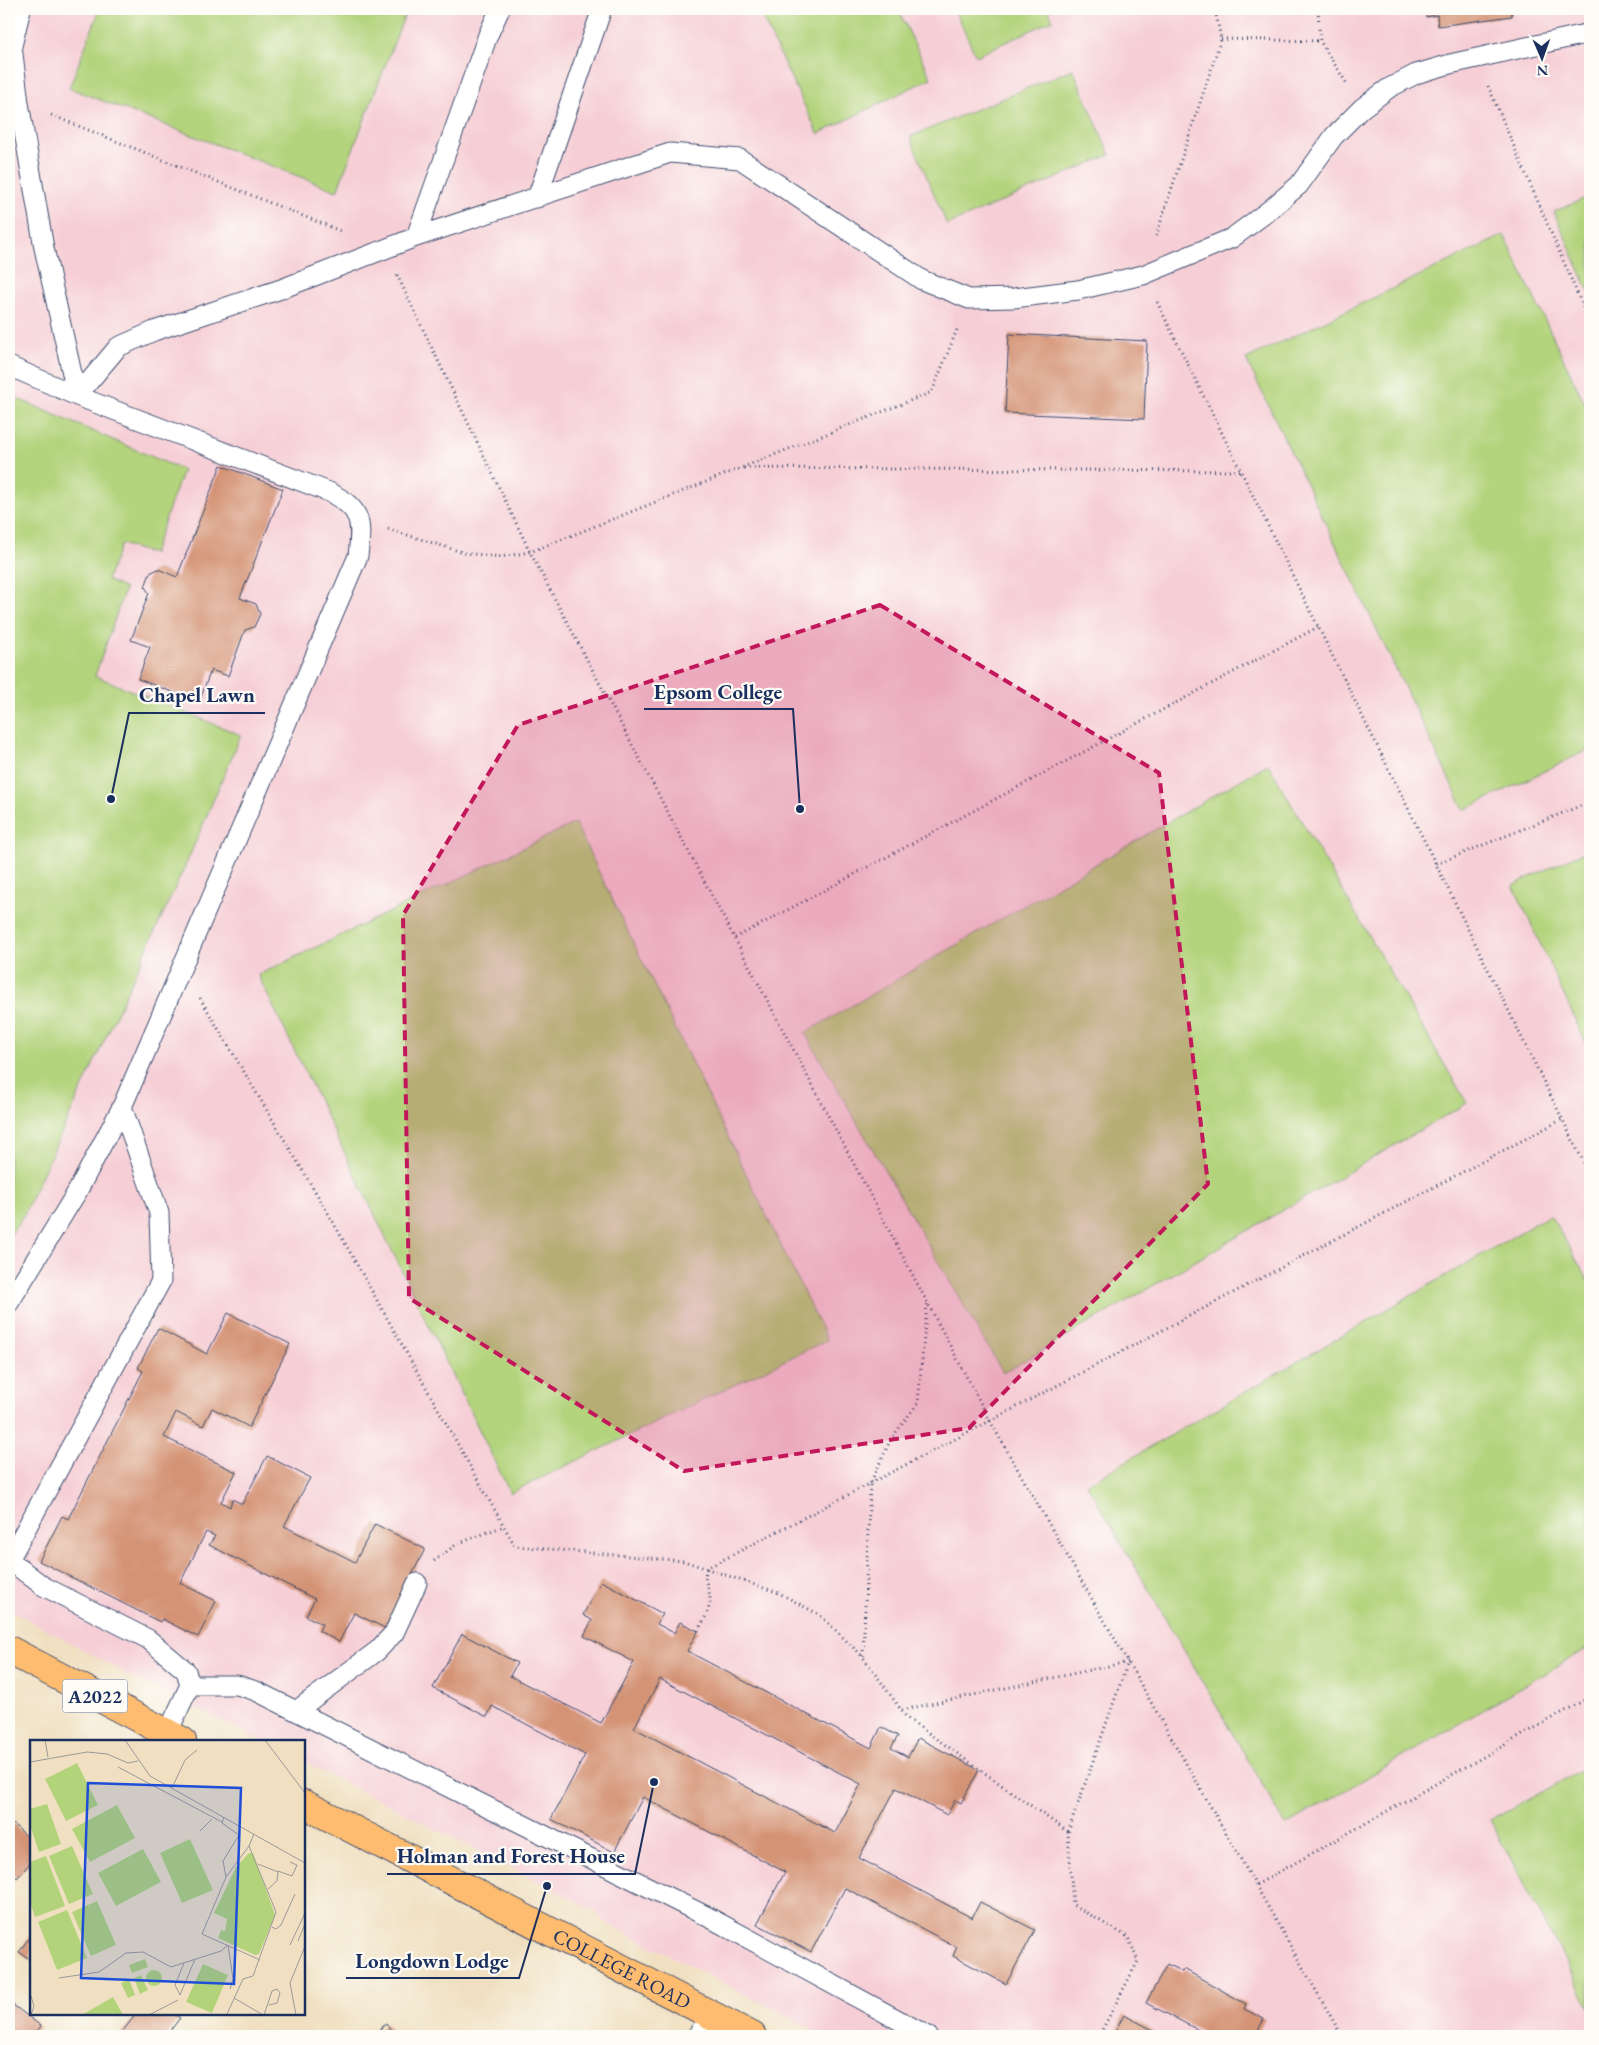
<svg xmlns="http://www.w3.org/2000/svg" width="1599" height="2045" font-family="'EB Garamond',serif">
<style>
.built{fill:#f6cfd6}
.green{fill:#b3d37b;stroke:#67816c}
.building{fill:#d49374;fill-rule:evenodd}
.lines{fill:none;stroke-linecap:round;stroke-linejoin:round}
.service-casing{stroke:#3b4a6d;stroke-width:21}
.minor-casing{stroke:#3b4a6d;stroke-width:30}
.primary-casing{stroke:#3b4a6d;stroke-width:30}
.path{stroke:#3b4a6d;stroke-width:3;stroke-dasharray:1 4;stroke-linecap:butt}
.service{stroke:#fff;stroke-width:19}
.minor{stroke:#fff;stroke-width:28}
.primary{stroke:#fdbc70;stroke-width:28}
.marked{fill:#c2185b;fill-opacity:0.2;stroke:#c2185b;stroke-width:4;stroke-dasharray:10 6;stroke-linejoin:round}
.labels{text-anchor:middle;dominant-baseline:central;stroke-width:4.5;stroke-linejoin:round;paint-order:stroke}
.shield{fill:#fdfcf7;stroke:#5f6c8c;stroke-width:1}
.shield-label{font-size:19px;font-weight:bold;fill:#1b2f5e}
.street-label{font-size:20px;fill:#1b2f5e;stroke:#fdfcf7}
.inset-road{fill:none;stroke:#9b9999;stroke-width:1}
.view{fill:#1d4ed8;fill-opacity:0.15;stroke:#1d4ed8;stroke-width:2.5}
.inset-edge{fill:none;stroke:#1b2f5e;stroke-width:2.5}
.leader{fill:none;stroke:#1b2f5e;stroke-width:2}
.callout-dot{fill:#1b2f5e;stroke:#fdfcf7;stroke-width:2}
.callout-label{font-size:21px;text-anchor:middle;font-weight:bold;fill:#1b2f5e;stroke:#fdfcf7;stroke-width:4.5;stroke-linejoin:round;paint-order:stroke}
</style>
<rect width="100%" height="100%" fill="#fdfcf7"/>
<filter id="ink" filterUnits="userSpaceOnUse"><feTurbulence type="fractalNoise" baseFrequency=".02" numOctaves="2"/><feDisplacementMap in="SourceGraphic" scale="10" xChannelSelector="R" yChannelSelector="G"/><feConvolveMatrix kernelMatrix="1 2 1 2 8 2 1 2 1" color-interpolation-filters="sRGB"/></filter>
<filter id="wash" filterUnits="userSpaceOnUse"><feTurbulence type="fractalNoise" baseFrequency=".0096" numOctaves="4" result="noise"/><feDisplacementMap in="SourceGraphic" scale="20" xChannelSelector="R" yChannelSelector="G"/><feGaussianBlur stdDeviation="1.12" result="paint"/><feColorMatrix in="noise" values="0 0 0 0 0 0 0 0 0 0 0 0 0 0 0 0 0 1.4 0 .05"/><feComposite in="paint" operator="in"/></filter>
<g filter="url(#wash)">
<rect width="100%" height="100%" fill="#f0e0c1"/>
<path class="built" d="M9 9H1590V2036H825L605 1922 594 1910 304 1762V1741H262L134 1678 9 1609Z"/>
<path class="green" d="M100 9H407L337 191 69 88Z
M758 9H898L931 78 818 134Z
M954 9H1048L1053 20 976 56Z
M1073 69 1110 155 947 225 910 137Z
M1590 196V294L1554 212Z
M1504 235 1590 414V749L1464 810 1246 359Z
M9 395 183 470 153 554 121 544 107 580 125 589 95 676 241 735 187 862 23 1216 9 1237Z
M1268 764 1467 1103 1003 1373 805 1033Z
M575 823 827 1340 510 1493 258 975Z
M1590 849V1052L1513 885Z
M1550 1215 1590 1283V1647L1286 1825 1087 1484Z
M1590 1766V2007L1490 1820Z"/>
<g id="blocks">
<path class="building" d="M1425 9H1511L1512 16 1438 26 1437 15 1426 17Z
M1009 334 1147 341 1144 419 1005 413Z
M221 465 283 489 240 598 256 604 260 614 254 627 245 630 228 676 211 670 199 702 138 679 150 647 131 640 149 593 145 587 150 573 158 569 177 577Z
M228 1313 290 1344 249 1427 212 1408 203 1426 176 1412 164 1437 236 1472 221 1502 230 1507 232 1499 242 1504 267 1456 310 1478 284 1526 355 1562 375 1524 425 1549 385 1628 354 1613 339 1642 319 1631 322 1624 306 1616 315 1599 209 1545 215 1536 206 1532 180 1583 216 1601 198 1637 162 1619 160 1622 39 1561 62 1516 68 1519 143 1371 138 1368 158 1328 207 1354Z
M601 1581 663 1614 657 1624 674 1633 680 1622 698 1631 687 1651 871 1748 881 1727 898 1736 891 1748 908 1757 918 1738 979 1770 961 1803 955 1800 947 1815 896 1788 859 1858 972 1918 980 1902 1035 1930 1006 1984 953 1956 957 1947 845 1888 811 1952 757 1924 785 1872 643 1797 614 1852 551 1819 585 1755 492 1706 487 1717 433 1688 462 1634 517 1663 510 1676 601 1723 634 1662 584 1636 592 1620 583 1615ZM660 1679 861 1784 835 1833 634 1728Z
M13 1824 31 1840V1862L17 1878 9 1871V1828Z
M31 1935V1960L19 1952Z
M1167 1964 1182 1972 1184 1969 1246 2004 1244 2009 1264 2019 1255 2036H1210L1146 2003Z
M9 2002 41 2026 34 2035 36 2036H9Z
M136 2014H174L180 2018 166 2036H119Z
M1124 2015 1153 2030 1150 2036H1113Z
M386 2024 396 2036H371Z"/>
</g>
</g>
<g filter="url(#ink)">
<use href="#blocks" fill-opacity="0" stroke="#3b4a6d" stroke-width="1"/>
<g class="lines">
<defs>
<path id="service" d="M21 9 12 46 19 103 44 248 77 396
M537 198 602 9
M416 237 488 35 500 9
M9 366 77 396 329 492C362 509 362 521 358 556L122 1107 159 1213 161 1281 9 1560
M77 396 118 347 154 331 281 289 416 237 670 153 740 159 922 280 969 299 1014 298 1078 290 1143 275 1232 238 1267 212 1299 185 1334 136 1362 108 1389 88 1416 74 1450 64 1590 33
M9 1303 77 1192 122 1107
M9 1560 43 1586 148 1639 186 1671 190 1685 167 1734
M190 1685H237L256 1691 712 1919 928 2036
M296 1711 377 1651 394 1633 417 1583"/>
<path id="minor" d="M702 2036 717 2018"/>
<g id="primary">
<path d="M9 1650 182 1741"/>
<path id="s1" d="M304 1804 752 2036"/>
</g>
</defs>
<use href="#service" class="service-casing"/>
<use href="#minor" class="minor-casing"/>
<use href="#primary" class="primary-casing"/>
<path class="path" d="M1318 9 1320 41 1347 84
M1221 39 1320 41
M1488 86 1590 323
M51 115 343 232
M1156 236 1221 39 1215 9
M397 275 530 552 990 1421 1342 2036
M1157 302 1590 1175
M744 468 1241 471
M388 529 465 553 501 557 530 552 932 392 958 327
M1436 864 1590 802
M735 938 1318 627
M200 998 328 1213 515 1546 684 1561 779 1593 820 1615 863 1657 907 1718 1068 1832 1073 1905 1128 1937 1138 1961 1099 2036
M434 1561 457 1544 504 1526
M698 1631C703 1621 710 1611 710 1600 710 1587 702 1580 707 1568L990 1421 1563 1119
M863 1656 870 1484 891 1439 918 1403 927 1304
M902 1710 1128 1662 1068 1832
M1256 1885 1590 1697"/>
<use href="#service" class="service"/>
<use href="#minor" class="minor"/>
<use href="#primary" class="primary"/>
</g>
</g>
<path class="marked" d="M880 605 1159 773 1208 1184 969 1428 684 1471 409 1298 403 915 518 725Z"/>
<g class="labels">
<rect class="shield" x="62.5" y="1679.5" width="65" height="33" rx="4"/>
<g class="shield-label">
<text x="95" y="1696">A2022</text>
</g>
<g class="street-label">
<text stroke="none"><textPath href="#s1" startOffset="358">COLLEGE ROAD</textPath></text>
</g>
</g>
<g transform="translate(30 1740)">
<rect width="275" height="275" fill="#f0e0c1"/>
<path d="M47 23 68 65 36 81 15 39ZM17 64 31 104 9 112 0 85V69ZM87 65 105 98 60 122 42 89ZM160 99 183 150 152 163 130 113ZM42 106 63 154 39 164 19 116ZM113 109 131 142 86 166 68 133ZM219 113H223L245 175 229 214 225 215 188 198 191 190 195 191 197 179 184 173 206 127ZM16 116 35 166 5 177 0 162V122ZM67 161 86 205 61 216 42 172ZM37 170 57 218 27 230 8 182ZM115 219 118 227 102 233 99 225ZM173 224 198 235 182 273 156 262ZM116 238a8 8 0 1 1 16 0a8 8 0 1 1-16 0ZM111 235 118 250 110 254 104 238ZM99 239 105 255 98 258 91 243ZM83 257 93 275H52Z" fill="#b3d37b"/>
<path class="inset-road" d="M15 0 18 17M95 0 120 36 275 123M235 0 275 53M0 22 57 12 77 14 98 23 108 21M88 27 192 82M142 48 155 20 167 10M194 77 192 83 209 95 193 121 196 137 172 194 230 220M170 91 182 79M228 124 248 132 247 141 238 149M248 131 262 136 267 125 260 122M196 137 219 106M242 187 246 189 251 185 265 154M268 201 275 184M198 205 203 239 200 249M260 205 275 173M154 223 145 245 150 255 165 219M29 238 69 232 96 213 113 212 141 227 191 211 198 205M0 253 4 266 1 275M204 258 233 275M197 274 213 239 223 236 246 172 219 106 224 94M119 275 148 260M234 275 242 251 247 249 250 253 247 263 239 265M266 275 260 243 275 206"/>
<path class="view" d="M58 43 211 48 204 244 51 238Z"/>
<rect width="275" height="275" class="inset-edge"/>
</g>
<path class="leader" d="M800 809L793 709H644M111 799L129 713H265M654 1782L635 1874H387M547 1886L519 1978H346"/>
<g class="callout-dot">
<circle cx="800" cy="809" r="5"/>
<circle cx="111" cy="799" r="5"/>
<circle cx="654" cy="1782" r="5"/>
<circle cx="547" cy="1886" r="5"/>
</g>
<g class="callout-label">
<text x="718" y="699">Epsom College</text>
<text x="197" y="702">Chapel Lawn</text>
<text x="511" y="1863">Holman and Forest House</text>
<text x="432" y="1968">Longdown Lodge</text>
</g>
<rect width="1599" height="2045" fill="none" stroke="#fdfcf7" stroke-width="30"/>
<g transform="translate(1542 58) rotate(178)" stroke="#fdfcf7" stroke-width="4" paint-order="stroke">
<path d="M0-4L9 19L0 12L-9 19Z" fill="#1b2f5e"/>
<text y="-8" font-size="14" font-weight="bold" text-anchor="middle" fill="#1b2f5e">N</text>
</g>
</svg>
